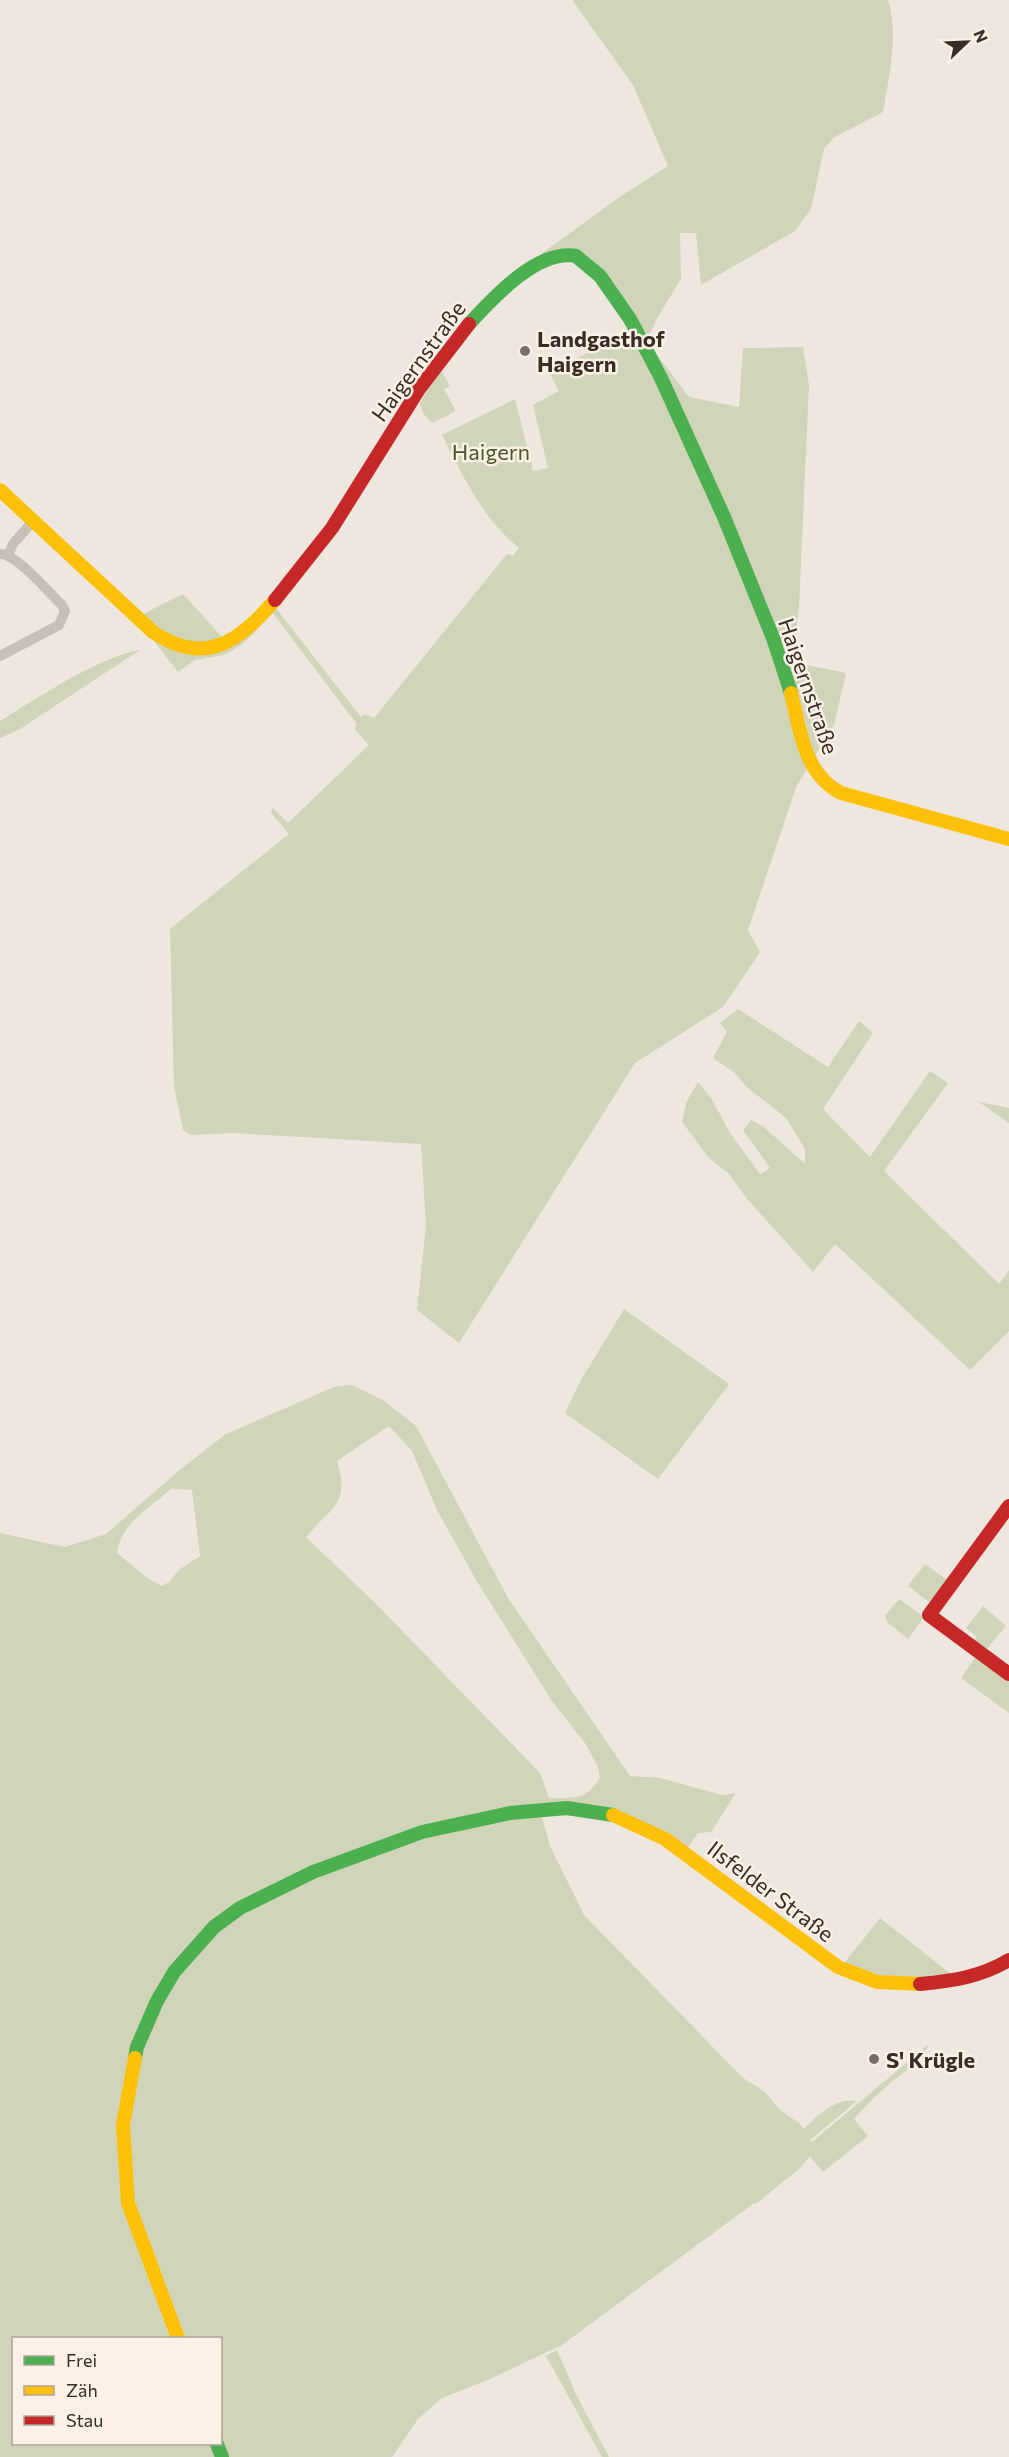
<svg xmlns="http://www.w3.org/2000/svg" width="1009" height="2457" font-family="Commissioner,sans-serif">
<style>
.green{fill:#d0d4b8;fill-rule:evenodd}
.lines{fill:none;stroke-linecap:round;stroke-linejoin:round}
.street{stroke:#c8bfb9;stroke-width:10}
.fast{stroke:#4caf50;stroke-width:14}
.slow{stroke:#ffc107;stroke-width:14}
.jam{stroke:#c62828;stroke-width:14}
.poi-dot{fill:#786d68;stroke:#fbf1e7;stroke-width:2}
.labels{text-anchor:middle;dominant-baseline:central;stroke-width:5;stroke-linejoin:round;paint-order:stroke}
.poi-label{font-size:22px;font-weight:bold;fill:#392c27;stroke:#fbf1e7;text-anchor:start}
.street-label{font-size:22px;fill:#392c27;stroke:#fbf1e7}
.park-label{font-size:22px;fill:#495a28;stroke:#fbf1e7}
</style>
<rect width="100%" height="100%" fill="#eee7e0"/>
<path class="green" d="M572 0H888C899 35 889 76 883 112L833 138 824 149 811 209 795 231 701 285 696 233H680L681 279 656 320 647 341 689 397 739 407 743 348 803 347 809 385 799 607 792 662 846 673 834 725 796 787 748 930 760 952 723 1007 635 1063 459 1343 417 1310 426 1226 421 1144 233 1133 191 1135 183 1130 174 1086 170 929 289 834 271 813 273 808 288 823 369 745 355 730 356 723 272 612 255 632 241 645 224 655 195 660 178 672 154 641 133 619 183 594 224 639 275 607 361 717 364 714 374 718 507 554 513 556 519 548C484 520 462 475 442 435L515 399 533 471 548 468 533 405 559 391 549 372 630 332 575 252 515 273 621 196 668 166 633 85Z
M442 372 450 386 444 389 455 409 454 412 432 423 423 413 420 403C427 393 431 376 442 372Z
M140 650 20 729 0 738V721C36 699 100 656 140 650Z
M738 1009 828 1067 859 1021 873 1033 823 1109 870 1157 930 1071 948 1083 884 1171 999 1284 1009 1270V1331L970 1370 835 1244 813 1272 748 1200 729 1174 708 1157 682 1122 686 1103 698 1082 711 1098 730 1133 760 1174 770 1168 743 1130 751 1120 764 1127 805 1164V1149L786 1118 748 1088 735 1073 713 1058 727 1032 720 1023Z
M979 1102 1009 1108V1123Z
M624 1309 729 1384 658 1479 565 1413 581 1380Z
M352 1385 383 1400 416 1426 508 1598 630 1776 660 1778 722 1795 736 1793 711 1832 698 1833 687 1849 612 1818 541 1814 550 1846 584 1915 743 2078 764 2091 780 2110 799 2123 804 2129C817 2116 836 2097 857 2101L810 2140 812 2142 929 2044C919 2064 901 2073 885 2088 874 2097 864 2108 854 2119L868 2136 823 2172 810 2156 799 2169 756 2204 754 2203 562 2345 490 2379 442 2398 418 2419 392 2457H0V1533L65 1547 106 1534 182 1468 226 1434 334 1387ZM389 1426 412 1451 437 1510 476 1580 552 1701 585 1743 598 1767 600 1778C586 1800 574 1798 549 1798L540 1773 377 1605 306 1537C330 1508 351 1505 337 1461ZM171 1489 192 1490 200 1556 180 1569 169 1582 162 1586 149 1579 117 1553C120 1524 151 1507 171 1489ZM14 2338H220V2444H14Z
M925 1564 950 1582 933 1605 908 1586Z
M899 1599 924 1617 908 1639 887 1622 885 1616Z
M983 1606 1006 1626 985 1651 973 1642 977 1637 966 1628Z
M976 1656 1009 1680V1713L961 1678Z
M880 1918 956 1978 877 1980 842 1966Z
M557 2350 576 2394 609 2457H602L546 2356Z"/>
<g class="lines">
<path class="street" d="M0 554C17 554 49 593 62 605L65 611 59 625 0 656
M8 555 13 544 33 521"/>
<path class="fast" d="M469 324C493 298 537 249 576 256L600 276 630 319 661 378 724 517 773 638 791 693
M135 2058 137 2047 157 2001 174 1972 214 1927 240 1908 313 1872 422 1832 510 1813 567 1808 613 1815
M217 2444 222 2457"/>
<path class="slow" d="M0 490 153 632C205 667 239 642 275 600
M791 693C800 730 804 774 841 793L1009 839
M613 1815 665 1839 838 1967 877 1982 920 1984
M135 2058 123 2125 128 2203 178 2338"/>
<path class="jam" d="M275 600 332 528 419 389 469 324
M1009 1506 929 1615 1009 1674
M920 1984C952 1981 981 1977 1009 1960"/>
</g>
<g class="poi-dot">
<circle cx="525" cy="351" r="6"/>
<circle cx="874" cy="2059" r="6"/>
</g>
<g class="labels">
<g class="poi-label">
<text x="537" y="338">Landgasthof<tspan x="537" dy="25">Haigern</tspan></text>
<text x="886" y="2059">S' Krügle</text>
</g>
<g class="street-label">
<text transform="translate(418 361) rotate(-54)">Haigernstraße</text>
<text transform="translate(809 686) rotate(71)">Haigernstraße</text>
<text transform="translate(771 1891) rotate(37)">Ilsfelder Straße</text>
</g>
<g class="park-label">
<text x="491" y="451">Haigern</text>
</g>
</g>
<rect x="12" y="2337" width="210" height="108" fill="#fbf1e7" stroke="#ada29a" stroke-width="1.5"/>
<rect x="24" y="2356" width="30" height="9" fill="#4caf50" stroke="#ada29a" stroke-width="1.5"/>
<text x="66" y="2367" font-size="18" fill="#392c27">Frei</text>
<rect x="24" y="2386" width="30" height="9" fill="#ffc107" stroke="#ada29a" stroke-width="1.5"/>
<text x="66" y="2397" font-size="18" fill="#392c27">Zäh</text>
<rect x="24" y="2416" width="30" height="9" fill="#c62828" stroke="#ada29a" stroke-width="1.5"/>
<text x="66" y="2427" font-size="18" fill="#392c27">Stau</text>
<g transform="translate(967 42) rotate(67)" stroke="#fbf1e7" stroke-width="4.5" paint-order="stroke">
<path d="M0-4.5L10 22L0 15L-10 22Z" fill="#392c27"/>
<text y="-9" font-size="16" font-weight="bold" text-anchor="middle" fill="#392c27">N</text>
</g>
</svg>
